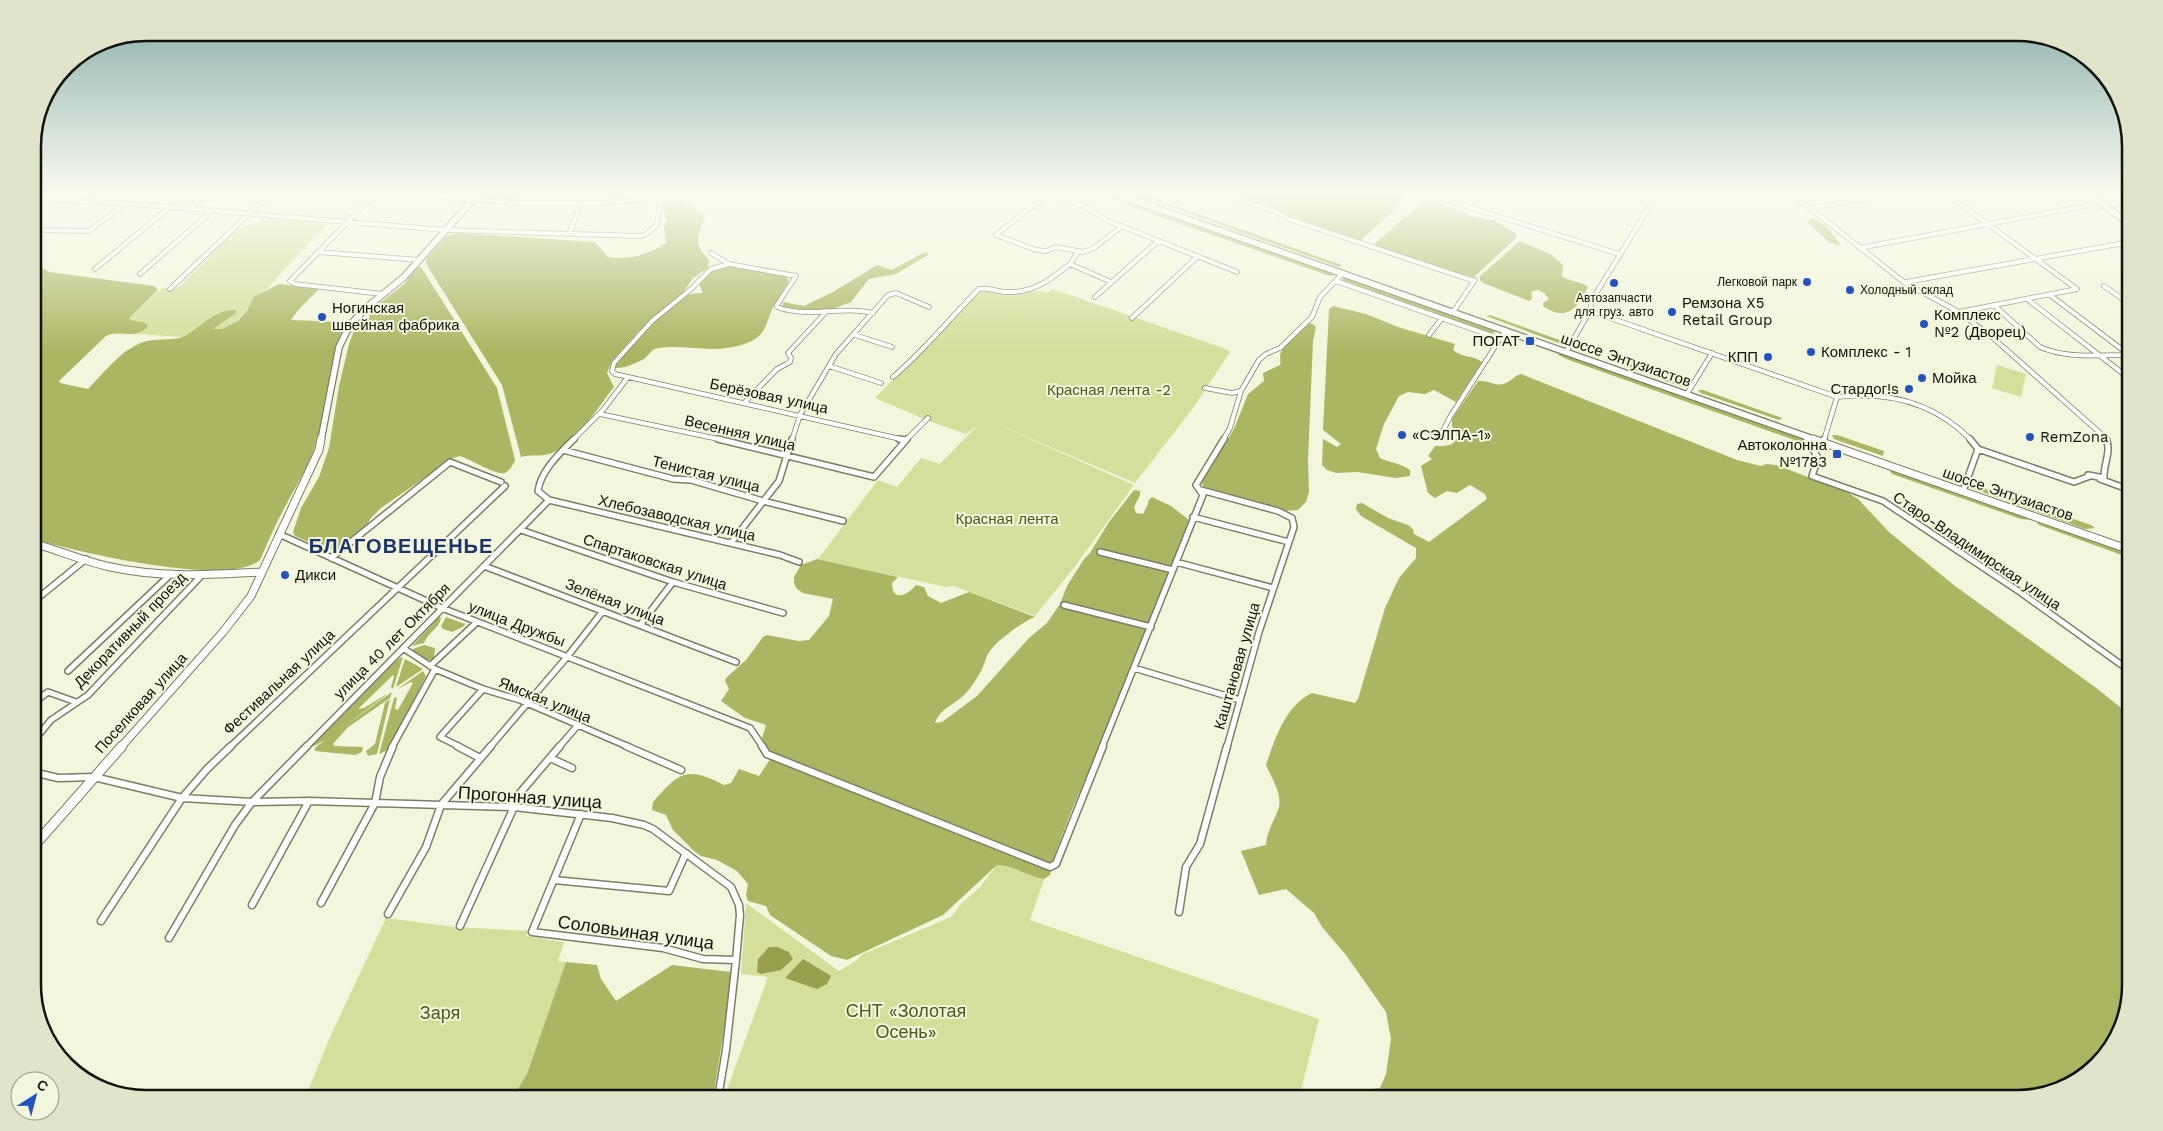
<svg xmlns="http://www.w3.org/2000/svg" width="2163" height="1131" font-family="'Work Sans',sans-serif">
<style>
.green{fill:#d5de9b}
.forest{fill:#acb561}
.water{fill:#98a04d}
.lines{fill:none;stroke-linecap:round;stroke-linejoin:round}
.street-far2-casing{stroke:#7b7f68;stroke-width:5.5}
.street-far1-casing{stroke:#7b7f68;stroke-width:8}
.street-casing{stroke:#7b7f68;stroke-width:9}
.secondary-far2-casing{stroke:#7b7f68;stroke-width:8}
.secondary-far1-casing{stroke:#7b7f68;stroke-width:9}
.secondary-casing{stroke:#7b7f68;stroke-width:11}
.street-far2{stroke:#fff;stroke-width:4}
.street-far1{stroke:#fff;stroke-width:5}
.street{stroke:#fff;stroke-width:6}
.secondary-far2{stroke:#fff;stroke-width:5.5}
.secondary-far1{stroke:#fff;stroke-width:7}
.secondary{stroke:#fff;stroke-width:9}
.poi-dot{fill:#2652c0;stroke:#f2f6dc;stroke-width:2}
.labels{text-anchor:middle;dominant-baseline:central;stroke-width:4;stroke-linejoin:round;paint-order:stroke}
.far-poi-label{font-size:12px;fill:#12130a;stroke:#f2f6dc;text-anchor:end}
.poi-label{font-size:15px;fill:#12130a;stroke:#f2f6dc;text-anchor:start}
.street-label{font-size:15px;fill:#12130a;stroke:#f2f6dc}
.park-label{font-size:15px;fill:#515619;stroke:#f2f6dc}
.near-street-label{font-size:18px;fill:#12130a;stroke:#f2f6dc}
.near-park-label{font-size:18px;fill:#515619;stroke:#f2f6dc}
.district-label{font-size:20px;font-weight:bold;letter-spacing:1px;fill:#1c346b;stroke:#f2f6dc}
.rim{fill:none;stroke:#12130a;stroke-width:2.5}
</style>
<rect width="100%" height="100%" fill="#f2f6dc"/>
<path class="green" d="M485 193H514L528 198C512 201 496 203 481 198Z
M271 218 327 224 219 340 113 332 162 288 173 289 180 286 238 228Z
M1053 289 1223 348 1230 352 1193 408 1135 483 992 422 1134 485 1073 569 1035 616 953 586 946 587 818 559 878 480 897 487 921 458 940 464 978 425 966 434 929 421 875 398 980 292C989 289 998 295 1008 295 1022 295 1035 289 1048 292Z
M1997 365 2026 374 2021 397 1992 388Z
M997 865C1014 865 1028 877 1044 879L1030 920 1319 1019 1299 1098H724L768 977 741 974 746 903 839 971 857 960 861 955 951 917 961 904 980 887Z
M386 918 454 927 528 931 526 936 564 942 558 961 566 962 527 1074 512 1098H305L330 1037Z"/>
<path class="forest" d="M1131 193H1139L1342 265 1339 267Z
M1232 193H1403L1404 195 1393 211 1360 241 1285 216 1281 214 1280 210Z
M672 200C687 202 695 205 705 218 696 238 694 243 709 260L708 268 693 278 682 294 639 331 612 361 607 373 614 387C598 407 574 447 549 454 540 457 530 454 521 457L502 385 428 267 426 262 427 258 447 236 458 233 595 242 608 257C630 260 647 255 666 243L664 226 667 220 661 205 664 201Z
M1126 200 1334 273 1335 275 1330 276 1129 206 1123 202Z
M1427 201 1446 205 1471 216 1494 220 1516 234V238L1474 277H1470L1373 245 1420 204Z
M1811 218C1827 222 1831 233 1840 244L1837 245 1828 242 1808 222Z
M1520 241 1552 255 1563 265 1562 277 1586 285 1588 287C1577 309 1567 322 1543 306V303L1549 299 1544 293 1538 290 1531 292 1532 299 1529 301 1483 283 1480 280V276Z
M927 252 928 255 896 274 869 279 851 302 830 310 803 313 783 306V302L804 306 833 292 877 265 892 270 921 254Z
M33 262 49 272 154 286 158 290 129 318 130 320 146 323 148 326C136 341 120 329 106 336L59 381 60 383 88 389C105 372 123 347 147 341 158 338 176 341 185 336 202 326 214 310 235 310L236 313 213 329H222L238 321 248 309 254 297 279 284 320 288C310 299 298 308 291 320L342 322 345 325C328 362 328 402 317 440 311 463 297 484 286 505 276 523 268 542 260 560 228 588 74 551 33 539Z
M728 266C739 267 782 271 787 278 793 286 781 295 777 301 769 311 769 324 761 334 756 340 748 343 741 345 714 354 686 344 658 348 651 349 649 355 644 359 636 363 623 369 615 368L614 365C630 349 672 299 691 294 695 293 699 293 703 293L699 284 710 272Z
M418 267H421L497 388 515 460C513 465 510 470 505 473 497 476 470 459 460 456L453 458 381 508 371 518 364 530 335 549H325L295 536 293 532 301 508 319 477 329 448 339 386 349 344 355 328 369 319 370 311 404 284Z
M1346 278 1496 331V332L1491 333 1343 281 1342 279Z
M1333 306 1366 314 1398 327 1455 344 1453 350C1462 358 1473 355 1482 362L1456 402 1434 390 1425 394 1408 392 1399 396 1384 424 1376 449 1380 458C1390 463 1401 463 1410 470V476L1396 478 1357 472 1336 473 1327 470 1322 465 1323 439 1337 447 1341 444 1323 430 1329 309Z
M1490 315 1565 342 1567 344 1564 345 1486 316Z
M1308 323 1313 324 1316 327 1313 341 1308 460 1309 492 1306 502 1298 510 1283 511 1204 487 1202 484 1203 478 1234 429 1248 394 1264 381 1263 373 1280 365C1281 362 1280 359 1280 356 1283 343 1298 331 1308 323Z
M1561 353 1802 438 1804 441 1800 442 1569 360 1558 355Z
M1624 362 1687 384 1688 386 1686 388 1626 367 1622 364Z
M1521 374 1737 460 1761 466 1766 464 1776 465 1845 491 1858 499 1889 532 1955 586 2095 687 2130 715V985L2119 1035 2080 1080 2017 1098H1367L1371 1089 1380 1088 1386 1074 1391 1039 1386 1012 1346 955 1322 927 1314 913 1286 889 1259 895 1241 851 1266 845C1267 830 1275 820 1279 807 1282 793 1271 777 1266 765 1275 739 1285 706 1312 693L1355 703 1358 699 1385 608 1399 578 1416 558V548L1361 516 1356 509 1357 504 1362 503 1388 518 1408 525 1413 529 1414 534 1429 542 1487 499 1485 494 1470 485 1457 493 1447 491 1435 498 1428 493 1421 466 1432 459 1428 456 1435 446C1445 446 1453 447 1458 437L1452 426V419L1478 381C1487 380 1496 386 1503 384 1510 383 1513 376 1521 374Z
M1698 390H1703L1782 418 1779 420 1701 393Z
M1832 435H1837L1884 451 1883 456 1834 439Z
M1892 470 2018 514 2029 520 2021 519 1892 474 1890 471Z
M1971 485H1975L2091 525 2095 528 2085 529 1974 489Z
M1134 490 1140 491V495L1134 507 1136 513 1143 514 1148 504V501L1152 497 1171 506 1189 520 1113 715 1071 812 1051 865 769 753 762 738 766 725 745 718 721 701 729 689 725 681 726 678 746 660 763 637 767 635 798 641 809 640 829 616 833 599 803 593 797 589 794 583V577L801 565 817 559 898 577 892 583C892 603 908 595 916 585L924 587 928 596 941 603 969 592 1035 617C1025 620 995 642 990 651 986 656 985 663 982 669 978 677 971 688 965 694 955 705 940 708 935 723L942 722 977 696 1029 638 1047 623 1060 604 1067 586 1084 559 1090 553 1109 522Z
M2036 521 2130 553V558L2039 525Z
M439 617 441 618C439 629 428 632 424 643L412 646Z
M446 617 465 624 464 626 452 632 443 629 441 626Z
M424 645 435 648 434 658C426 664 420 657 413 651V649Z
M403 657 393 689 391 687 394 676 393 675 358 709 364 708 387 694 385 696 327 739 310 748 312 743 396 660Z
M405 659 423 669 396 687Z
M423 671 426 676 391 745 388 750 379 754 394 698 397 697 395 709 398 710 413 683 411 682 396 690Z
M392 692 390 698 347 728 333 744 335 746 363 747 362 752 355 755 315 751V748L317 746Z
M390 699 377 754 368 756 366 751 375 744 385 703Z
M771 758 1051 870 1050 875 1044 879C1028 877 1014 865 997 865L943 915 847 960 831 956 770 915 766 906 748 901 746 895 748 884 737 871 717 860 701 856 694 851 673 830 666 815 652 810 653 802C680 772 686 766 724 785L731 783 739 769 759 776Z
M566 962 597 965 601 979 616 1001 672 965 731 972 725 1024 713 1098H512L527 1074Z"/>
<path class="water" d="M769 947H777L789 952 793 959 781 970 761 974 757 972 758 959Z
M803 959 831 976 827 984 817 989 785 978Z"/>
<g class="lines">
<defs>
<path id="street-far2" d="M376 193 290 281 295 284 383 294
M393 193 515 203H599L656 199
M1222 193 1277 212 1286 218 1474 281
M1424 193 1619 254
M1791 193 1905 283 1959 312 1992 337 2108 440
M1945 193 2077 289
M1049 194 1086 207 1106 220 1237 272
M33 199 118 203 446 230 640 236 645 235 657 225 659 208 663 199
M118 203 129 193
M189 208 207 193
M1811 208 1896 193
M33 230 89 231 125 204
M569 234 581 203
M996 235 1036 250 1046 251 1056 247 1083 252 1094 248 1122 226
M996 235 1049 193
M1859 248 2101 203
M318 252 420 260
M1078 252 1070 264 1111 282
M711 253 729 264 796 276 777 305V307C809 319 841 305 873 313
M729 264 711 269 690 290 652 321 614 363 612 371 615 374 905 440
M95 269 170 207
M140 274 213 210
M1336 281 1501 339
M1906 282 2130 242
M2104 286 2130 304
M170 289 271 193
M2050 295 2128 354
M1095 297 1158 241
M2027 299 2130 379
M1994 305 2040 347C2067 359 2100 355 2129 355
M1590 311 1837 397
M1453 312 1475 280
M1959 312 2077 289
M1132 318 1197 257
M855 335 892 347
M1429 335 1442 318
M1566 352 1590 311 1592 300 1658 193
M829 366 881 383
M893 377C924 351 950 318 979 289 989 287 997 292 1006 292 1034 293 1050 280 1070 264
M1205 388 1232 393 1241 391
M1687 394 1712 353
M744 403 777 369 790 362 791 358 788 353 825 313
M600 414 723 440
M1442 433 1450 417 1505 331
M1806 436 1808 440
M573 440 603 410 628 377
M792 440 800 415 836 354 888 295 896 293 929 307
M906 440 928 418
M1223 440 1230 428 1241 391 1259 360 1266 354 1280 348 1312 317 1320 297 1343 273
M1824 440 1837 397C1888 391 1934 402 1971 440"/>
<path id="street-far1" d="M718 439 874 477 907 439
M899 439 905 440
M1807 439 1818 458 1812 476 1883 501 2020 592 2130 671
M1823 442 1824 439
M1978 449 2074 482 2090 476
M563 450 673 479 691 480 763 501 843 521
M2088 475 2104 478C2103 465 2112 451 2106 439
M2100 479 2130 490
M1201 490 1278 511 1292 518 1294 527 1259 632 1227 747
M1963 491 1978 449 1970 439
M549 500 780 555 799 562
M1193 517 1289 542
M521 530 673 582 783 613
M279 534 442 608 750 728 763 747
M731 543 779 481 792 439
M1100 552 1173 570
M331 558 450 462 501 482
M1176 562 1273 588
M484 566 736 662
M33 602 86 559
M1064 605 1151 627
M640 625 673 582
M403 648 435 669 483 689 520 700 629 747
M430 666 477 622
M1134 668 1240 700
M68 671 171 574
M33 703 48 692 76 702
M33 742 51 720 88 695 202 575
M230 747 505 486
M306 747 549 500 538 491C541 470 560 453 574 439
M392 747 435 669
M460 747 440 737 483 689
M490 747 567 657 603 611
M559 747 578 725
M1102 747 1203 495 1196 485 1224 439"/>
<path id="street" d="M457 746 480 758
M626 746 681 770
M762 746 767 754 1050 867 1056 864 1103 746
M550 758 572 768
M33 772 58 778 94 777 182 798 252 802 309 801 514 807 612 818 644 825 653 829 731 887 739 905 740 915 736 960 726 1050 718 1098
M508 807 560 746
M581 814 532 932 663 948 703 959 736 960
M554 880 669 891 686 853
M321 903 375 803 380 777 393 746
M252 905 309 801
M1179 912 1186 867 1200 844 1227 746
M388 914 426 847 441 805 491 746
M101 921 182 798 207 769 231 746
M460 926 514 807
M169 938 235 825 252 802 307 746"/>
<path id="secondary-far2" d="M1113 193 1816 440
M2087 193 2130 224
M321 440 339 347 350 325 366 308 404 277 479 193"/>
<path id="secondary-far1" d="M1813 439 2130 550
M33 543C57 550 81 560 106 566 157 578 210 575 262 572
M121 747 223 632 251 596 319 450 321 439"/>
<path id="secondary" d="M33 847 122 746"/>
</defs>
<use href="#street-far2" class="street-far2-casing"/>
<use href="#street-far1" class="street-far1-casing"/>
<use href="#street" class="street-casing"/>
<use href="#secondary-far2" class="secondary-far2-casing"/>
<use href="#secondary-far1" class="secondary-far1-casing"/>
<use href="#secondary" class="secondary-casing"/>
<use href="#street-far2" class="street-far2"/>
<use href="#street-far1" class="street-far1"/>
<use href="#street" class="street"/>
<use href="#secondary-far2" class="secondary-far2"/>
<use href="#secondary-far1" class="secondary-far1"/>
<use href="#secondary" class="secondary"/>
</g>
<linearGradient id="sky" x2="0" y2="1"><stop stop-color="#88acaa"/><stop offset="0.55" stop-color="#f9fbef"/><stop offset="1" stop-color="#f9fbef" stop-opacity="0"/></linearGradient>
<rect width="2163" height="352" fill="url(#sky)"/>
<g class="poi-dot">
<circle cx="1807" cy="282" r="5"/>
<circle cx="1614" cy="283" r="5"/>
<circle cx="1850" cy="290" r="5"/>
<circle cx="1672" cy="312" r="5"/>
<circle cx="322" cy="317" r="5"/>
<circle cx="1924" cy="324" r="5"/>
<rect x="1525" y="336" width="10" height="10" rx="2.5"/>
<circle cx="1811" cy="352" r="5"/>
<circle cx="1768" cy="357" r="5"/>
<circle cx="1922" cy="378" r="5"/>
<circle cx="1909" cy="389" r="5"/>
<circle cx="1402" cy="435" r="5"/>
<circle cx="2030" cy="437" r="5"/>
<rect x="1832" y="449" width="10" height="10" rx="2.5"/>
<circle cx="285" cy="575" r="5"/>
</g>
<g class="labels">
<g class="far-poi-label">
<text x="1797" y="282">Легковой парк</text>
<text x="1860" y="290" text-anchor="start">Холодный склад</text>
<text x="1614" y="298" text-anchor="middle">Автозапчасти<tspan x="1614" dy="14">для груз. авто</tspan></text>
</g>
<g class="poi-label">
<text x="1682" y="303">Ремзона X5<tspan x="1682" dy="17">Retail Group</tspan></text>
<text x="332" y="308">Ногинская<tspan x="332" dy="17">швейная фабрика</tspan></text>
<text x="1934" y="315">Комплекс<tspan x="1934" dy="17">№2 (Дворец)</tspan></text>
<text x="1520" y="341" text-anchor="end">ПОГАТ</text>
<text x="1821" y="352">Комплекс - 1</text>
<text x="1758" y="357" text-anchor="end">КПП</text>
<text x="1932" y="378">Мойка</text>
<text x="1899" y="389" text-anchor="end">Стардог!s</text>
<text x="1412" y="435">«СЭЛПА-1»</text>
<text x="2040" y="437">RemZona</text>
<text x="1827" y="445" text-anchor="end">Автоколонна<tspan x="1827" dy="17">№1783</tspan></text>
<text x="295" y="575">Дикси</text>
</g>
<g class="street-label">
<text transform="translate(1626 360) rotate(19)">шоссе Энтузиастов</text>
<text transform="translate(769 396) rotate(12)">Берёзовая улица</text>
<text transform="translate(740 433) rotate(13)">Весенняя улица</text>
<text transform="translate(706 474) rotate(14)">Тенистая улица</text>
<text transform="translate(2008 494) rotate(19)">шоссе Энтузиастов</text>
<text transform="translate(677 518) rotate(13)">Хлебозаводская улица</text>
<text transform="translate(1977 551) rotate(34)">Старо-Владимирская улица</text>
<text transform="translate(655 562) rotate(18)">Спартаковская улица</text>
<text transform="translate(615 602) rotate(21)">Зелёная улица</text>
<text transform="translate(517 624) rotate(21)">улица Дружбы</text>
<text transform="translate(130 630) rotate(-46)">Декоративный проезд</text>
<text transform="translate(392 641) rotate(-45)">улица 40 лет Октября</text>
<text transform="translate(1237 666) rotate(-74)">Каштановая улица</text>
<text transform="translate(279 682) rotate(-43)">Фестивальная улица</text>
<text transform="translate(545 700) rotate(22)">Ямская улица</text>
<text transform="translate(141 703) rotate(-48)">Поселковая улица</text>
</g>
<g class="park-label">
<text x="1109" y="390">Красная лента -2</text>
<text x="1007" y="519">Красная лента</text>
</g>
<g class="near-street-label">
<text transform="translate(530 797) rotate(4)">Прогонная улица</text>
<text transform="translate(636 932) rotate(8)">Соловьиная улица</text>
</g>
<g class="near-park-label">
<text x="906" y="1010">СНТ «Золотая<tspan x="906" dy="21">Осень»</tspan></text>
<text x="440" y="1012">Заря</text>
</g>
<g class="district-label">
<text x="401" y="546">БЛАГОВЕЩЕНЬЕ</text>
</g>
</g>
<path d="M0 0H2163V1131H0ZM146 41H2017A105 105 0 0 1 2122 146V985A105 105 0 0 1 2017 1090H146A105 105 0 0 1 41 985V146A105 105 0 0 1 146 41Z" fill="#e0e4cb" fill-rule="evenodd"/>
<path class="rim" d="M146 41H2017A105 105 0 0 1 2122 146V985A105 105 0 0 1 2017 1090H146A105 105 0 0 1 41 985V146A105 105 0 0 1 146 41Z"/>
<g transform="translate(35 1096) rotate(36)"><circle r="24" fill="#f2f6dc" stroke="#989b88"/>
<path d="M0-4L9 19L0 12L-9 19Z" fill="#2652c0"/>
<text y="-8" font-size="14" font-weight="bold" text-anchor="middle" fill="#12130a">С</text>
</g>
</svg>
